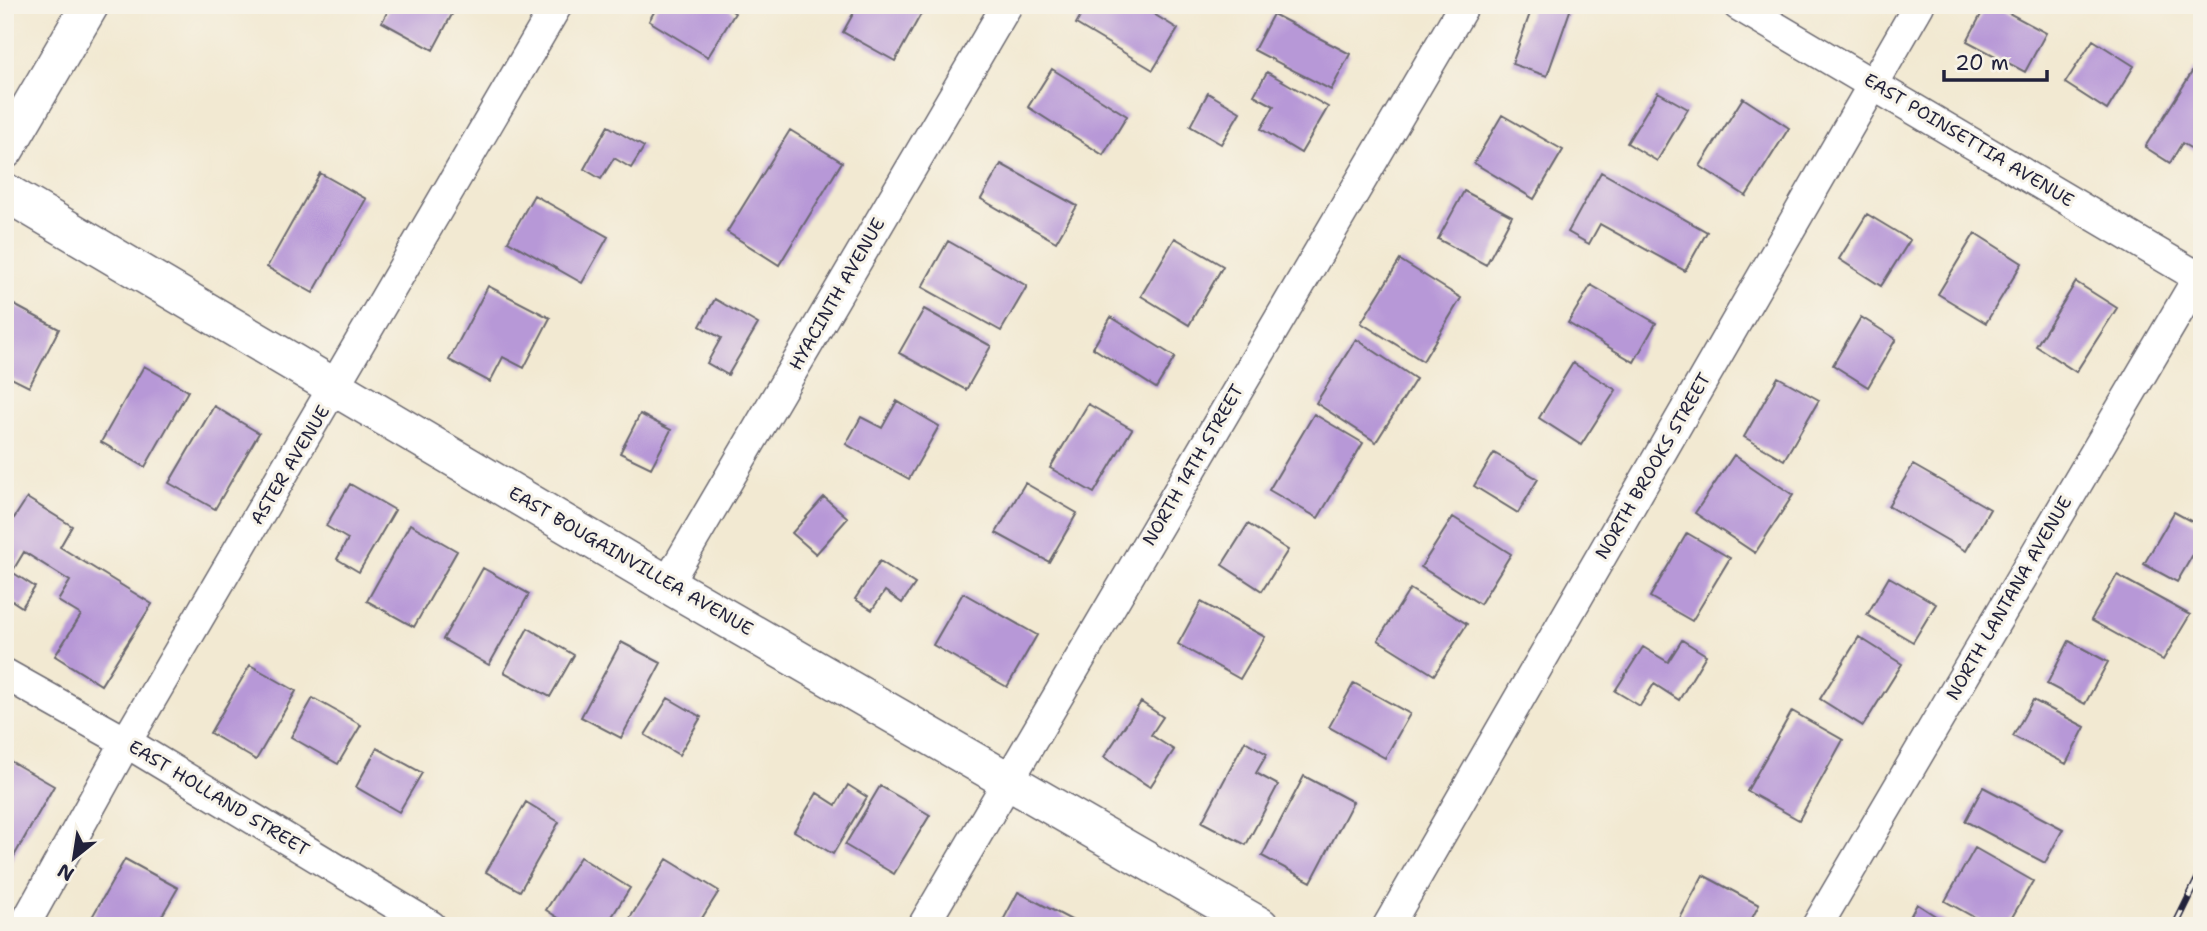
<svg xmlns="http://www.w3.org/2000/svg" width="2207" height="931" font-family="'Shantell Sans',sans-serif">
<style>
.building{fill:#b798d7}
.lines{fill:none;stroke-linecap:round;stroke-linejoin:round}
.minor-casing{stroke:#6b6870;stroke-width:33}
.tertiary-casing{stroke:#6b6870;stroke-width:40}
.minor{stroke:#fff;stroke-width:30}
.tertiary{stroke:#fff;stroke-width:37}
.rail-casing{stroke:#22223b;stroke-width:8}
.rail{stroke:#f7f3e8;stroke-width:5;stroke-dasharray:16;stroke-linecap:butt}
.labels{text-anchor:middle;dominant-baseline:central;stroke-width:6;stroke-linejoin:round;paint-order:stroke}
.street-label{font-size:18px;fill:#22223b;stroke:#f7f3e8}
</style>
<rect width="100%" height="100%" fill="#f7f3e8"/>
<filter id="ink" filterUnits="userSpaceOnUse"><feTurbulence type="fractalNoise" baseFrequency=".0143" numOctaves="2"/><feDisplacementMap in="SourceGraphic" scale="14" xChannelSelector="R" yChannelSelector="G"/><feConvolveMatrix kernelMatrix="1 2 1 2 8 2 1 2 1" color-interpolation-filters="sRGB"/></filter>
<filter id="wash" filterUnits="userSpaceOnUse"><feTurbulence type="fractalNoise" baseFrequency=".00686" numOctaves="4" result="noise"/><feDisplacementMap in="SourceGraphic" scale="28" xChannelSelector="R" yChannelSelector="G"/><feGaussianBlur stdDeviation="1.57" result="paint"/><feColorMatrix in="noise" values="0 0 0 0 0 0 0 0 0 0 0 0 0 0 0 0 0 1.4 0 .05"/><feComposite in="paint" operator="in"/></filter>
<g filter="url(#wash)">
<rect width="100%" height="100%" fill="#f2e9d2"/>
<g id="blocks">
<path class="building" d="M391 5H457L433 50 382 22Z
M658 5H723L735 13 708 57 649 21Z
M858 5H926L895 61 843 32Z
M1087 5H1139L1178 29 1153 70 1076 24Z
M1533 5H1572L1547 76 1512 64Z
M1986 5H1994L2046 33 2025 72 1967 41Z
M1273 14 1350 54 1331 90 1254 50Z
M2093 40 2134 66 2107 110 2065 83Z
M1052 69 1127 116 1103 155 1028 107Z
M2194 69 2202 74V155L2182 143 2170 163 2145 147Z
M1267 72 1328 107 1301 153 1261 129 1274 106 1254 95Z
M1658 92 1688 109 1657 161 1627 143Z
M1208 93 1240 112 1221 144 1190 126Z
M1743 98 1789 128 1746 196 1700 166Z
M1502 115 1563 150 1534 199 1474 163Z
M608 126 644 147 631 168 614 158 601 179 584 169Z
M790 130 842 162 779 265 727 232Z
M1001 164 1077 206 1056 242 981 199Z
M1601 172 1707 232 1685 271 1600 224 1589 244 1568 232Z
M320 173 366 199 313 293 267 267Z
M1464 191 1512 216 1486 265 1438 239Z
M534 195 608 237 582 283 508 241Z
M1867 214 1910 240 1881 286 1839 259Z
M1975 233 2022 263 1986 323 1938 294Z
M1175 238 1223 266 1189 325 1141 296Z
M948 241 1027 286 1001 331 922 287Z
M1400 260 1461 298 1423 361 1361 323Z
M2076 282 2117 308 2076 372 2036 346Z
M1591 285 1656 323 1634 362 1568 323Z
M488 286 550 318 524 368 503 357 490 382 449 360Z
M715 299 758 324 728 375 707 363 721 338 700 326Z
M5 300 59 329 29 387 5 375Z
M924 309 991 346 966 390 899 353Z
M1111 317 1175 357 1156 388 1093 348Z
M1861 317 1896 339 1868 387 1833 365Z
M1356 339 1416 379 1376 442 1316 403Z
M1573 363 1616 390 1581 445 1539 418Z
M144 366 188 391 145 467 101 442Z
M1778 377 1819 400 1784 460 1744 437Z
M897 401 939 426 909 479 846 444 861 417 882 428Z
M1088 404 1132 429 1094 493 1050 468Z
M214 406 259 433 215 509 169 483Z
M640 414 671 430 651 468 620 453Z
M1314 414 1363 443 1318 518 1269 490Z
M1494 453 1538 479 1518 513 1474 486Z
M1734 455 1793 495 1755 553 1695 513Z
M1913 465 1990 509 1966 551 1888 506Z
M1025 483 1077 513 1049 562 996 533Z
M350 484 395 510 359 572 337 559 348 539 326 526Z
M824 497 848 518 816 554 792 533Z
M27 498 72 526 60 547 152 604 101 685 55 656 81 615 58 601 70 581 24 552 12 572 35 587 22 607 5 596V512L14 518Z
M2174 512 2202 527V539L2177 582 2144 564Z
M1453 517 1511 554 1480 604 1421 567Z
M410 524 457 551 414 627 367 601Z
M1248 524 1288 550 1262 591 1222 565Z
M1687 533 1730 558 1692 621 1650 597Z
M880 561 915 584 902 603 885 591 872 610 855 599Z
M483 568 529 594 489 665 443 639Z
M2117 575 2190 615 2163 660 2091 620Z
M1889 577 1936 604 1913 642 1867 615Z
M1410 589 1467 624 1434 675 1378 640Z
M963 593 1037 635 1007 687 933 645Z
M1201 602 1265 637 1240 679 1178 644Z
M528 628 574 655 550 697 504 672Z
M1859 637 1902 664 1863 726 1820 699Z
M1682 640 1706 655 1679 700 1654 684 1640 706 1615 691 1643 647 1668 662Z
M2069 641 2108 662 2085 704 2047 684Z
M621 642 661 663 621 738 581 717Z
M250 665 296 691 256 760 210 733Z
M1354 683 1410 714 1385 758 1329 727Z
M313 698 361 725 338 764 291 737Z
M668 698 701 717 679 755 645 735Z
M2033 700 2085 727 2066 764 2013 736Z
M1141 702 1163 717 1151 735 1174 750 1150 787 1104 757Z
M1792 711 1843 740 1799 820 1747 791Z
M1245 741 1267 754 1256 773 1278 785 1246 845 1202 822Z
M377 748 422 773 399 812 356 787Z
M5 758 54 786 5 872Z
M1304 776 1353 802 1311 882 1262 856Z
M848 785 867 797 833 854 794 831 817 793 836 805Z
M880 786 930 815 894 874 845 845Z
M1983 787 2063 829 2045 863 1965 821Z
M526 802 559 822 520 891 486 872Z
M1975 848 2033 881 2007 926H1990L1945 901Z
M580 857 630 888 606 926H571L546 910Z
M125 859 178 888 156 926H108L92 917Z
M667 859 719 891 697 926H625Z
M1703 875 1759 905 1748 926H1676Z
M1018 892 1079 924 1078 926H1000Z
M1917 904 1951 926H1905Z"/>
</g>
</g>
<g filter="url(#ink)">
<use href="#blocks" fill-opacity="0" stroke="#6b6870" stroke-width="2"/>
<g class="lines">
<defs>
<path id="minor" d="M1738 5 2198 277
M667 584 1007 5
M5 674 126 742 431 926
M24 926 126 742 557 5
M923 926 1464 5
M1388 926 1919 5
M1817 926 2202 271"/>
<path id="tertiary" d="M5 150 90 5
M5 192 667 584 1260 926"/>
</defs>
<use href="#minor" class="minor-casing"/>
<use href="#tertiary" class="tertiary-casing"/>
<use href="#minor" class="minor"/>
<use href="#tertiary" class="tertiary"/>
<defs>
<path id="rail" d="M2175 926 2202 871"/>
</defs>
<use href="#rail" class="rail-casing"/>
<use href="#rail" class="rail"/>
</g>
</g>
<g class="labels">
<g class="street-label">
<text transform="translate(1969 140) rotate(31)">EAST POINSETTIA AVENUE</text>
<text transform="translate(837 294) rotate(-60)">HYACINTH AVENUE</text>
<text transform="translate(290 465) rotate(-59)">ASTER AVENUE</text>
<text transform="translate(1193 465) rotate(-60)">NORTH 14TH STREET</text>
<text transform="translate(1653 466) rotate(-60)">NORTH BROOKS STREET</text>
<text transform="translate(631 561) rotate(30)">EAST BOUGAINVILLEA AVENUE</text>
<text transform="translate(2009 598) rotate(-60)">NORTH LANTANA AVENUE</text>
<text transform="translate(219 798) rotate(31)">EAST HOLLAND STREET</text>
</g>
</g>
<rect width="2207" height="931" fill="none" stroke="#f7f3e8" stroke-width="28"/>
<g transform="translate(74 858) rotate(210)" stroke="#f7f3e8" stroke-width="5" paint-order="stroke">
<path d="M0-5L12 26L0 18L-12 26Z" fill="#22223b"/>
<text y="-10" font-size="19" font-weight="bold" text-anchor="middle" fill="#22223b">N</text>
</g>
<path d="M1944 70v10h103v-10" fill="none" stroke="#22223b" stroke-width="3.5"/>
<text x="1955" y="70" font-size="21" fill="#22223b" stroke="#f7f3e8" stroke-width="5" paint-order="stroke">20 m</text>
</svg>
